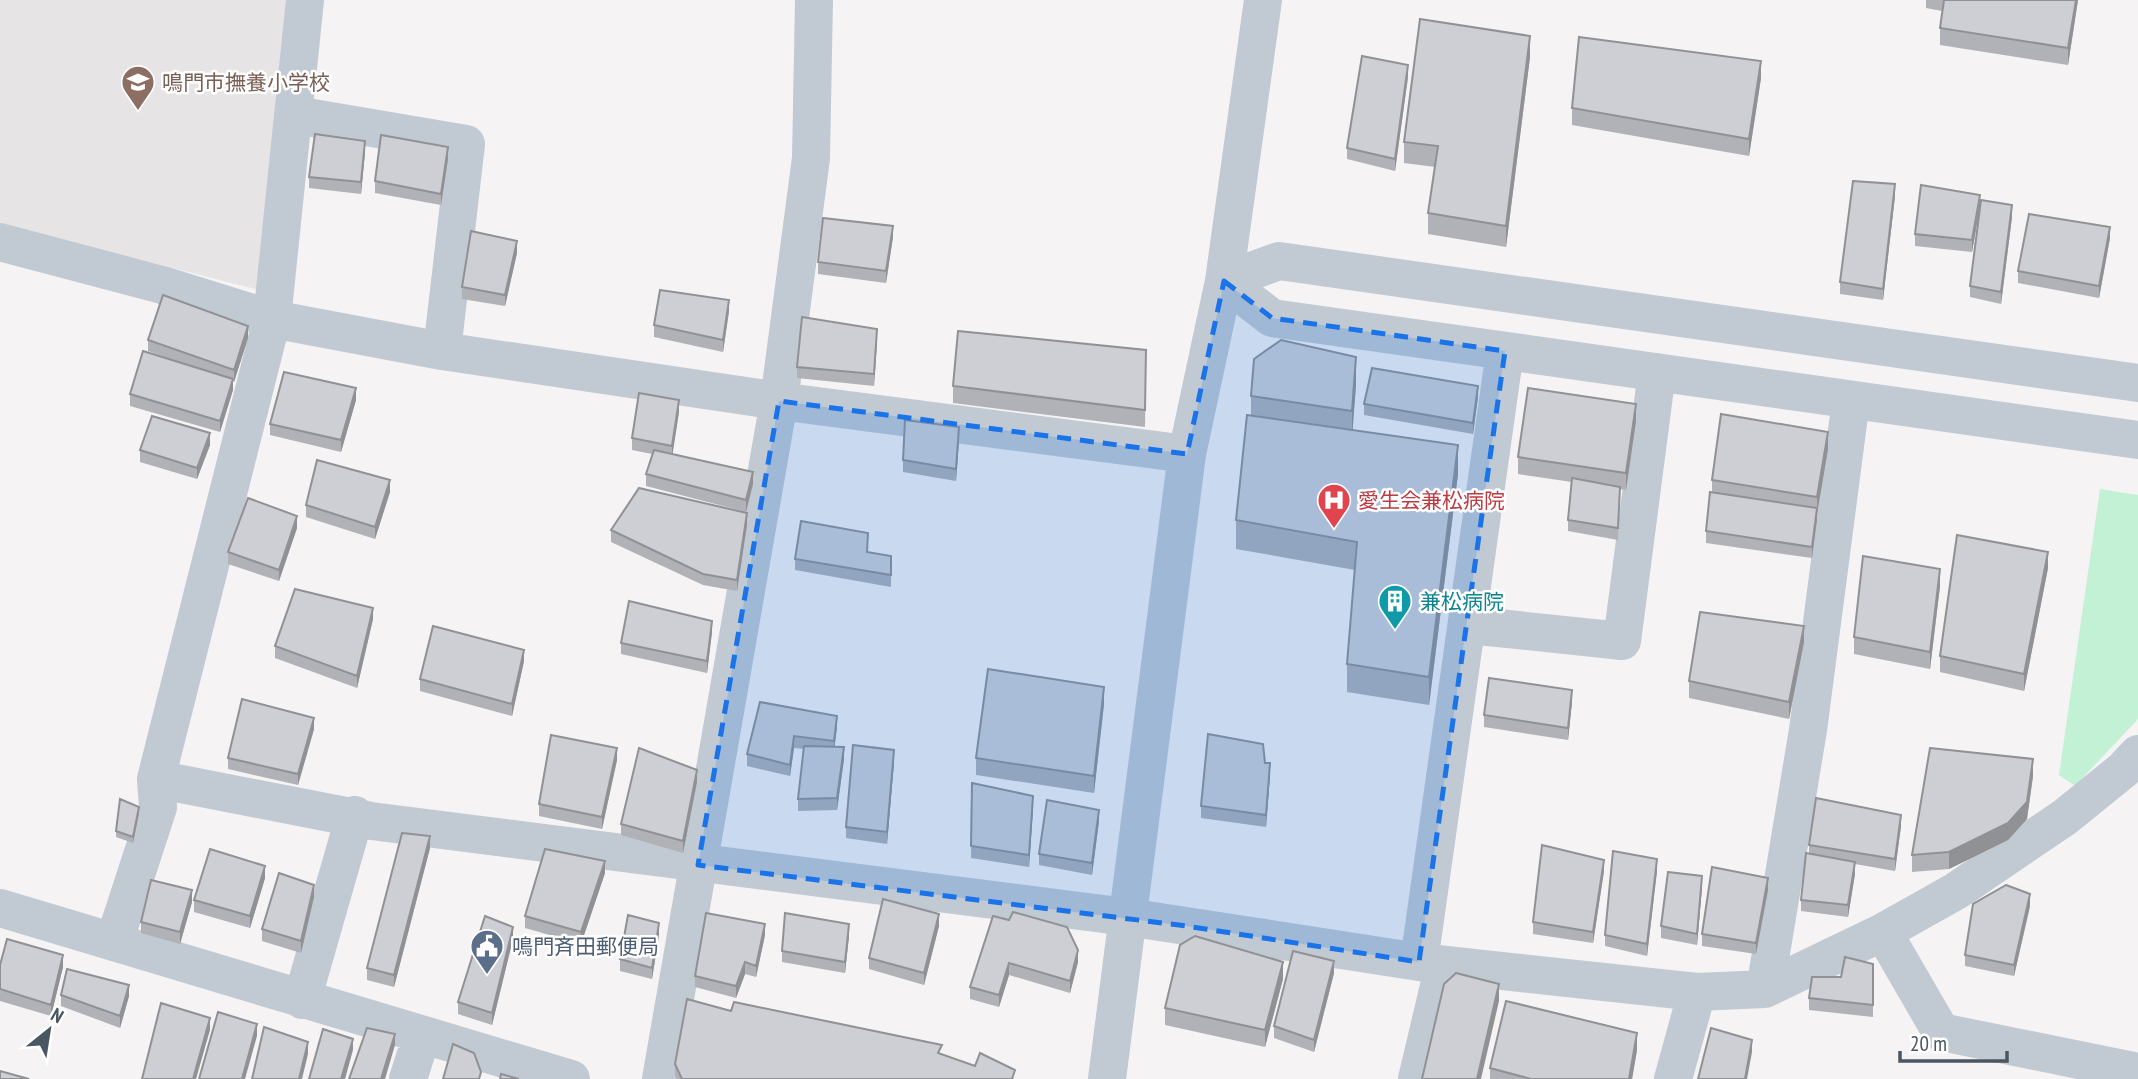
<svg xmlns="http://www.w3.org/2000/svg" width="2138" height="1079" font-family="'PT Sans Narrow','Noto Sans JP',sans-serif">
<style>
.education{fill:#e6e4e5}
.green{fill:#c3f1d5}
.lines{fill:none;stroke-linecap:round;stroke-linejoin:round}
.minor{stroke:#c1cad2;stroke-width:38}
.wall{fill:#b0b2b7}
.shaded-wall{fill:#909195}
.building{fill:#cdcfd5;stroke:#909195;stroke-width:2}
.marked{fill:#1a73e8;fill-opacity:0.2;stroke:#1a73e8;stroke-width:5;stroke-dasharray:14 9;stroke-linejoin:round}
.labels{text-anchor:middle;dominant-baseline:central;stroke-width:5;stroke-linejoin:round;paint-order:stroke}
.education-label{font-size:21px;fill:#785e54;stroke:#fff;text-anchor:start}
.health-label{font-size:21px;fill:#be3a42;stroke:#fff;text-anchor:start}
.culture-label{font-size:21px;fill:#0d838f;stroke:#fff;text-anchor:start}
.service-label{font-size:21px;fill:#4e5e75;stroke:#fff;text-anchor:start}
</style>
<rect width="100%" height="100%" fill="#f5f3f3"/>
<path class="education" d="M0 0H286L259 290 0 224Z"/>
<path class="green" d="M2100 489 2138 495V719L2075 786 2059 775Z"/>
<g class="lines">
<path class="minor" d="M295 115 466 144 442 351
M0 242 162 285 272 319 442 351 779 401 1187 454
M1224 281 1272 318 2138 440
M1224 281 1279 261 2138 383
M1469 625 1622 641 1657 372
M156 779 371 821 1127 917 1419 962 1697 992 1765 989 1883 932 1956 891 2065 817 2123 770 2138 754
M0 908 571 1079
M1883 932 1941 1032 2138 1072
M114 942 158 807 156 779 272 319 305 0
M1419 962 1505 351
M1765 989 1808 730 1851 400
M302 1000 355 815
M408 1079 422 1035
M661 1079 779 401 811 158 814 0
M1107 1079 1187 454 1224 281 1263 0
M1417 1079 1444 965
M1673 1079 1697 992"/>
</g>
<path class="wall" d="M1926 0H2078L2068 65 1940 45V28L1942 11 1926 8Z
M1530 57 1506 247 1428 234V213L1435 167 1404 163V142Z
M1408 77 1395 171 1347 159V148Z
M1761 78 1749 156 1572 125V108Z
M365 152 361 194 309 188V177Z
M448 159 441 205 375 193V181Z
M1895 196 1883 300 1840 294V282Z
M1980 207 1972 252 1915 246V234Z
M2012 217 2001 304 1970 297V286Z
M893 237 886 283 818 274V262Z
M2110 238 2099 298 2018 283V271Z
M517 253 505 306 462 299V287Z
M729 311 723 352 654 337V325Z
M248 338 234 382 233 381V390L220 432 130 406V394L176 361 148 351V340Z
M877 341 874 386 797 378V367Z
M1146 350 1145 427 953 403V386Z
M1356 385 1352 430 1458 474 1429 705 1347 692V664L1355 570 1236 549V520L1251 416V396Z
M1478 397 1473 434 1364 415V404Z
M356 400 341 452 270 435V424Z
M679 412 672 454 753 484 746 512 646 486V474L652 454 632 450V438Z
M1636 421 1626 490 1620 489 1618 540 1568 531V520L1572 482 1518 474V457Z
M959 439 956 481 903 472V460Z
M210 445 197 479 140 462V450Z
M1828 449 1817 514 1812 558 1706 543V531L1712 493V480Z
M390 492 375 539 306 517V505Z
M747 525 737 591 703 585 611 542V530Z
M297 528 279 581 228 564V552Z
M868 552 891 556V587L795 570V559Z
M2048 568 2024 691 1940 672V656Z
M1940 586 1930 669 1854 654V637Z
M373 619 357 688 275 658V646Z
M712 632 707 673 621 654V643Z
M1804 642 1789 719 1689 698V681Z
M524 661 512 716 420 691V679Z
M760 702 837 727 834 747 844 759 837 810 798 811V799L804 749 794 748 790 776 747 766V754Z
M1572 702 1568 740 1484 727V715Z
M1104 704 1094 793 976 775V758Z
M314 729 298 785 228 769V758Z
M617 760 602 829 539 816V804Z
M894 762 887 844 846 838V827Z
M1265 763 1270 775 1266 827 1201 818V806Z
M2033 776 2027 819 2008 840 1949 869 1912 872V855Z
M697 782 683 853 621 835V824Z
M972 783 1033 808 1029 867 971 858Z
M139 813 133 843 116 837V831Z
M1099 821 1092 875 1039 865V854Z
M1901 826 1895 871 1855 864V874L1848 917 1801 911V900L1809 853V845Z
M430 848 394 987 367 980V968Z
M1604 871 1593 943 1533 934V922Z
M1657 871 1647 956 1605 946V935Z
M605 873 581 944 525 928V916Z
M265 878 250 928 194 912V900Z
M1702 887 1697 945 1661 938V926Z
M1768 890 1756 954 1702 946V934Z
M314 897 301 953 262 941V929Z
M192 902 180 944 141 933V922Z
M2030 906 2014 976 1965 966V955Z
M993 916 1078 962 1070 993 1009 975 999 1007 970 999V987Z
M939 926 924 985 869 969V958Z
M659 935 652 979 620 971V959Z
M765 935 756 977 745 974 736 998 695 987V976Z
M849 936 845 973 782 962V951Z
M513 939 492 1025 458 1014V1002Z
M1873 964V1017L1809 1010V998Z
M0 965 63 967 51 1016 0 1001Z
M1334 973 1314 1052 1274 1038V1026Z
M1283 979 1265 1047 1165 1025V1008Z
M61 995 129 996 120 1028 61 1006Z
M731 1011 942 1055 1015 1079H677L675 1076V1064Z
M1637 1050 1632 1079H1490V1068Z"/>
<path class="shaded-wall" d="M2076 0H2078L2068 65V48Z
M1530 36V57L1506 247V226Z
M1761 61V78L1749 156V139Z
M1408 65V77L1395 171V159Z
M365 141V152L361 194V182Z
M448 147V159L441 205V194Z
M1895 184V196L1883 300V289Z
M1980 195V207L1972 252V240Z
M2012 205V217L2001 304V292Z
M893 226V237L886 283V271Z
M2110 227V238L2099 298V286Z
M517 241V253L505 306V295Z
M729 300V311L723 352V340Z
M248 326V338L234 382V370Z
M877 329V341L874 386V374Z
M1356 357V385L1352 439V411Z
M233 379V390L220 432V421Z
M1478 386V397L1473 434V423Z
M356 388V400L341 452V440Z
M679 400V412L672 458V446Z
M1636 404V421L1626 490V473Z
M959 427V439L956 481V469Z
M1828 432V449L1817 514V497Z
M210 433V445L197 479V468Z
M1458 445V474L1429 705V677Z
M753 472V484L746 512V500Z
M390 480V492L375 539V527Z
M1817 508V520L1812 558V547Z
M747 513V525L737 591V580Z
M297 516V528L279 581V570Z
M2048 552V568L2024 691V674Z
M1940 569V586L1930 669V652Z
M373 608V619L357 688V676Z
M712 621V632L707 673V661Z
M1804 626V642L1789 719V702Z
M524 650V661L512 716V704Z
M1104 687V704L1094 793V776Z
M1572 690V702L1568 740V728Z
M837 716V727L834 752V741Z
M314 718V729L298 785V774Z
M794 736V748L790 776V765Z
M844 747V759L837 810V798Z
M617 748V760L602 829V817Z
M894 750V762L887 844V832Z
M2033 759V776L2027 819 2008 840 1949 869V852Z
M1270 763V775L1266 827V815Z
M697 770V782L683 853V841Z
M1033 796V808L1029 867V855Z
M139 807V813L133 843V837Z
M1099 810V821L1092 875V863Z
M1901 815V826L1895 871V859Z
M430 836V848L394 987V975Z
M1657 859V871L1647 956V944Z
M1604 860V871L1593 943V932Z
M605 861V873L581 944V932Z
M1855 862V874L1848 917V905Z
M265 866V878L250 928V916Z
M1702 876V887L1697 945V934Z
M1768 878V890L1756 954V943Z
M314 885V897L301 953V941Z
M192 890V902L180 944V932Z
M2030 894V906L2014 976V965Z
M939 914V926L924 985V973Z
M659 923V935L652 979V968Z
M765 924V935L756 977V966Z
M849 924V936L845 973V962Z
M513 927V939L492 1025V1013Z
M1078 950V962L1070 993V981Z
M63 955V967L51 1016V1005Z
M1334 961V973L1314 1052V1040Z
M745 962V974L736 998V986Z
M1283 962V979L1265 1047V1030Z
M1009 963V975L999 1007V995Z
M1499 984V1001L1481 1079H1477Z
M129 985V996L120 1028V1016Z
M210 1018V1030L196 1079H193Z
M257 1024V1036L245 1079H242Z
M1637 1033V1050L1632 1079H1629Z
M395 1034V1045L385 1079H381Z
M353 1039V1050L345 1079H341Z
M1752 1040V1052L1747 1079H1745Z
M308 1042V1054L302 1079H299Z"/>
<path class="building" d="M1944 0H2076L2068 48 1940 28Z
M1420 19 1530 36 1506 226 1428 213 1438 146 1404 142Z
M1579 37 1761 61 1749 139 1572 108Z
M1362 56 1408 65 1395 159 1347 148Z
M315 134 365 141 361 182 309 177Z
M381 135 448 147 441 194 375 181Z
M1853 181 1895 184 1883 289 1840 282Z
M1921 185 1980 195 1972 240 1915 234Z
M1981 200 2012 205 2001 292 1970 286Z
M2029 214 2110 227 2099 286 2018 271Z
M823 218 893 226 886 271 818 262Z
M471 231 517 241 505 295 462 287Z
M660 290 729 300 723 340 654 325Z
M163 295 248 326 234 370 148 340Z
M802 317 877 329 874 374 797 367Z
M958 331 1146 350 1145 410 953 386Z
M1281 340 1356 357 1352 411 1251 396 1254 359Z
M143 351 233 379 220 421 130 394Z
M1372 368 1478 386 1473 423 1364 404Z
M284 372 356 388 341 440 270 424Z
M1528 388 1636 404 1626 473 1518 457Z
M639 393 679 400 672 446 632 438Z
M1721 414 1828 432 1817 497 1712 480Z
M1247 415 1458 445 1429 677 1347 664 1357 542 1236 520Z
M152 416 210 433 197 468 140 450Z
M905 420 959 427 956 469 903 460Z
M654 450 753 472 746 500 646 474Z
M317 460 390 480 375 527 306 505Z
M1572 478 1620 487 1618 528 1568 520Z
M639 488 747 513 737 580 703 574 611 530Z
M1710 492 1817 508 1812 547 1706 531Z
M248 498 297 516 279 570 228 552Z
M801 521 868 533 867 552 891 556V575L795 559Z
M1957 535 2048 552 2024 674 1940 656Z
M1863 556 1940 569 1930 652 1854 637Z
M295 589 373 608 357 676 275 646Z
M629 601 712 621 707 661 621 643Z
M1700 612 1804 626 1789 702 1689 681Z
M433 626 524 650 512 704 420 679Z
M988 669 1104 687 1094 776 976 758Z
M1489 678 1572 690 1568 728 1484 715Z
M242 699 314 718 298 774 228 758Z
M760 702 837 716 834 741 794 736 790 765 747 754Z
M1208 734 1263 744 1265 763H1270L1266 815 1201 806Z
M551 735 617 748 602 817 539 804Z
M853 745 894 750 887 832 846 827Z
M804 746 844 747 837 798 798 799Z
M639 748 697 770 683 841 621 824Z
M1930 748 2033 759 2027 802 2008 823 1949 852 1912 855Z
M972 783 1033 796 1029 855 971 846Z
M1816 798 1901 815 1895 859 1809 845Z
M120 799 139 807 133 837 116 831Z
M1047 800 1099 810 1092 863 1039 854Z
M402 833 430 836 394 975 367 968Z
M1542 845 1604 860 1593 932 1533 922Z
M210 849 265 866 250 916 194 900Z
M545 849 605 861 581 932 525 916Z
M1613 851 1657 859 1647 944 1605 935Z
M1806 853 1855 862 1848 905 1801 900Z
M1712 867 1768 878 1756 943 1702 934Z
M1668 872 1702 876 1697 934 1661 926Z
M279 873 314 885 301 941 262 929Z
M151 880 192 890 180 932 141 922Z
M2006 885 2030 894 2014 965 1965 955 1973 904Z
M883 899 939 914 924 973 869 958Z
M1013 912 1067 927 1078 950 1070 981 1009 963 999 995 970 987 993 916 1009 920Z
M706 913 765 924 756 966 745 962 736 986 695 976Z
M785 913 849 924 845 962 782 951Z
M628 915 659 923 652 968 620 959Z
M485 916 513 927 492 1013 458 1002Z
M1195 936 1283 962 1265 1030 1165 1008 1180 945Z
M7 939 63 955 51 1005 0 989V965Z
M1293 951 1334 961 1314 1040 1274 1026Z
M1845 957 1873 964V1005L1809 998 1812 977H1841Z
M67 969 129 985 120 1016 61 995Z
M1456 973 1499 984 1477 1079H1422L1444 984Z
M687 999 731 1011 734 1002 942 1045 938 1053 975 1066 980 1053 1015 1070 1012 1079H682L675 1064Z
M1506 1001 1637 1033 1629 1079H1531L1490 1068Z
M161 1003 210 1018 193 1079H142Z
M218 1012 257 1024 242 1079H199Z
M264 1027 308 1042 299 1079H252Z
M367 1028 395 1034 381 1079H349Z
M1711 1028 1752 1040 1745 1079H1698Z
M323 1029 353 1039 341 1079H309Z
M453 1044 474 1053 481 1072 479 1079H443Z
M0 1071 29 1079H0Z
M501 1074 519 1079H500Z"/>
<path class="marked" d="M1224 281 1272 318 1505 351 1419 962 1186 926 698 865 779 401 1187 454Z"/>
<defs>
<symbol id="school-pin" viewBox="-11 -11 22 30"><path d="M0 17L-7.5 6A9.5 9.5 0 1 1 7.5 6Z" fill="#8d6e63" stroke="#fff"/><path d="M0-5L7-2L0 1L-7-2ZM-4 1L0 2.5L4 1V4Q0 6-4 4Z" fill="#fff"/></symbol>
<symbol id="hospital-pin" viewBox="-11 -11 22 30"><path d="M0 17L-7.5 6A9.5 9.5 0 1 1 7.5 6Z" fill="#e0444e" stroke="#fff"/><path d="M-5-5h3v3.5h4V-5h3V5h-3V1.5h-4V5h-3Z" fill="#fff"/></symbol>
<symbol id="building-pin" viewBox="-11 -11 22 30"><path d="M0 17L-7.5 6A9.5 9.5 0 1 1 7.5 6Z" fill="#0f9aa8" stroke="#fff"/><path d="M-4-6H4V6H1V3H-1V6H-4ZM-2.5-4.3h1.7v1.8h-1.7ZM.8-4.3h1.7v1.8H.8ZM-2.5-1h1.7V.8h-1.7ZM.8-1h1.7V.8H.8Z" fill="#fff"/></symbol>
<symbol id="civic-pin" viewBox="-11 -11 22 30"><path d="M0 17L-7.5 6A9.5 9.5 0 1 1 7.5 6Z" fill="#5c6f8a" stroke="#fff"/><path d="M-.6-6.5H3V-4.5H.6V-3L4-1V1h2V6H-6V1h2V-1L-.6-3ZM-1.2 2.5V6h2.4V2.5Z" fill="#fff"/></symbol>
</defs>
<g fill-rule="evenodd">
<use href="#school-pin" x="119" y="63" width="38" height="52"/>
<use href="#hospital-pin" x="1315" y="481" width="38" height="52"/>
<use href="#building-pin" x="1376" y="582" width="38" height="52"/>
<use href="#civic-pin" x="468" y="927" width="38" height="52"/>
</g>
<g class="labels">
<g class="education-label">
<text x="162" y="82">鳴門市撫養小学校</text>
</g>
<g class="health-label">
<text x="1358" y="500">愛生会兼松病院</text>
</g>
<g class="culture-label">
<text x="1420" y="601">兼松病院</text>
</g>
<g class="service-label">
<text x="512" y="946">鳴門斉田郵便局</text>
</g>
</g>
<g transform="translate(49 1030) rotate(30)" stroke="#ffffff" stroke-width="5" paint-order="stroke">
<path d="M0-5L12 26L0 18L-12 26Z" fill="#4a5661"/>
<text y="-10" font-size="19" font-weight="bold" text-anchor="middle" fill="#4a5661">N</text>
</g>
<path d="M1900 1051v10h107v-10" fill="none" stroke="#4a5661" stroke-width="3.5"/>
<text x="1910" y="1051" font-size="21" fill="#4a5661" stroke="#ffffff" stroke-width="5" paint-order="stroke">20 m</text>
</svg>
